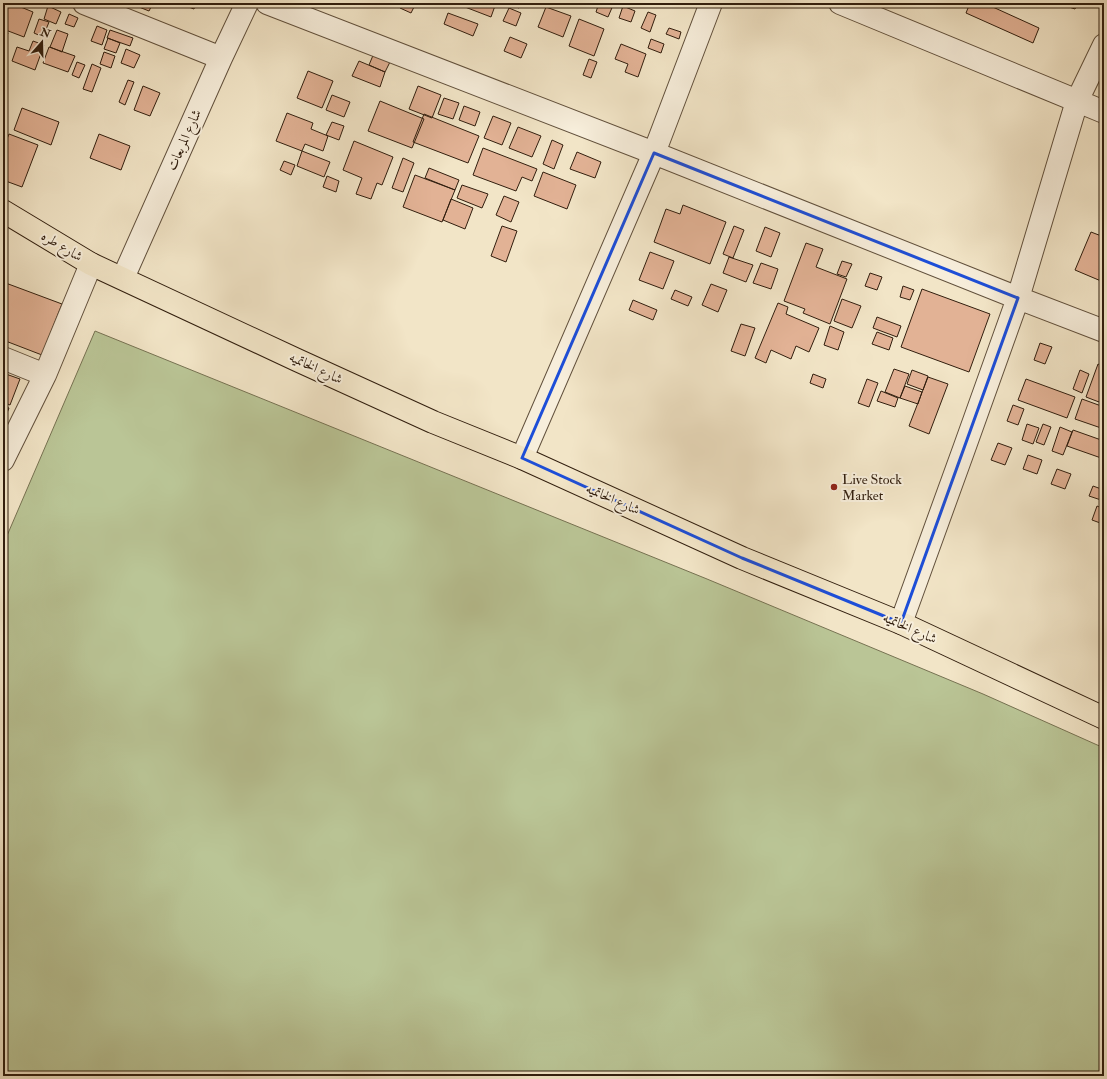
<svg xmlns="http://www.w3.org/2000/svg" width="1107" height="1079" font-family="'IM FELL Double Pica',Amiri,serif">
<style>
.green{fill:#bac596;stroke:#767252}
.building{fill:#e2b295;stroke:#311e0e}
.lines{fill:none;stroke-linecap:round;stroke-linejoin:round}
.minor-casing{stroke:#61503c;stroke-width:24}
.major-casing{stroke:#311e0e;stroke-width:24}
.minor{stroke:#f7eedb;stroke-width:22}
.major{stroke:#f2e5c7;stroke-width:22}
.marked{fill:none;stroke:#1d4ed8;stroke-width:3;stroke-linejoin:round}
.poi-dot{fill:#8f2418;stroke:#f7eedb;stroke-width:1.5}
.labels{text-anchor:middle;dominant-baseline:central;stroke-width:4;stroke-linejoin:round;paint-order:stroke}
.street-label{font-size:14px;fill:#311e0e;stroke:#f7eedb}
.poi-label{font-size:14px;fill:#311e0e;stroke:#f7eedb;text-anchor:start}
</style>
<rect width="100%" height="100%" fill="#f2e5c7"/>
<filter id="stains"><feTurbulence type="fractalNoise" baseFrequency=".005" numOctaves="4"/><feColorMatrix values="0 0 0 0 .2 0 0 0 0 .09 0 0 0 0 .02 0 0 0 .5 -.17"/></filter>
<radialGradient id="worn" r=".72"><stop offset=".6" stop-color="#630" stop-opacity="0"/><stop offset="1" stop-color="#630" stop-opacity=".3"/></radialGradient>
<path class="green" d="M95 331 707 579 983 694 1104 748V1076H3V545Z"/>
<path class="building" d="M3 3H11L33 12 24 37 3 29Z
M129 3H153L149 11Z
M178 3H196L194 9Z
M402 3H416L411 13 400 8Z
M466 3H496L491 17 465 7Z
M506 3H522L519 8Z
M599 3H614L608 17 596 12Z
M970 3H984L1039 28 1033 43 966 13Z
M1057 3H1078L1075 9Z
M48 6 61 12 56 24 44 19Z
M623 6 635 11 631 22 619 18Z
M546 7 571 16 563 37 538 27Z
M509 8 521 13 516 26 503 21Z
M648 12 656 15 650 32 641 28Z
M448 13 478 24 473 36 444 24Z
M69 14 78 18 74 27 65 24Z
M39 19 49 22 43 37 34 33Z
M579 19 604 29 594 56 569 46Z
M97 26 107 30 102 45 91 41Z
M669 28 681 32 679 39 666 34Z
M57 30 68 34 62 52 50 47Z
M110 30 133 38 130 46 107 38Z
M3 31 8 33 3 45Z
M510 37 527 44 521 58 504 51Z
M108 38 120 43 116 53 104 49Z
M651 39 664 44 661 53 648 48Z
M33 41 44 45 35 70 12 61 17 47 29 51Z
M621 44 646 54 638 77 625 72 628 64 615 59Z
M49 47 75 56 68 72 43 63Z
M126 49 140 55 134 68 121 63Z
M104 52 115 56 111 68 100 64Z
M374 53 391 60 385 72 369 65Z
M589 59 597 62 591 78 583 75Z
M359 61 385 72 380 87 352 76Z
M77 62 85 65 79 78 72 75Z
M92 64 101 68 92 92 83 89Z
M308 71 333 81 322 108 297 98Z
M128 80 134 82 125 105 119 102Z
M143 86 160 93 150 116 134 110Z
M418 86 441 95 432 118 409 109Z
M332 95 350 102 344 117 326 110Z
M444 98 459 103 453 119 438 114Z
M380 101 424 119 412 148 368 131Z
M464 106 480 112 475 126 459 120Z
M22 108 59 122 51 145 14 130Z
M287 113 313 123 311 129 328 136 323 151 305 144 302 151 276 141Z
M424 114 479 136 468 163 413 142Z
M493 116 511 123 502 145 484 138Z
M332 122 344 126 339 140 326 135Z
M518 127 541 136 532 157 509 148Z
M9 134 38 145 22 187 3 180V149Z
M99 134 130 146 121 170 90 158Z
M552 140 563 145 554 169 543 164Z
M354 141 393 157 382 185 377 183 371 199 356 194 362 178 343 170Z
M483 148 537 169 532 181 522 177 516 191 473 175Z
M302 151 330 162 324 177 297 166Z
M577 152 601 162 595 178 570 169Z
M403 158 414 163 403 192 392 188Z
M284 161 295 165 291 175 280 170Z
M429 168 459 180 455 190 425 178Z
M543 172 576 185 567 209 534 196Z
M415 175 455 190 442 222 403 207Z
M327 176 339 181 336 192 323 187Z
M462 185 488 194 482 208 457 198Z
M504 196 519 202 511 222 496 215Z
M451 199 473 208 465 229 443 220Z
M683 205 726 222 710 264 654 242 666 209 680 214Z
M502 226 517 231 506 262 491 256Z
M734 226 744 230 733 258 723 254Z
M765 227 780 233 771 257 756 251Z
M1091 232 1104 237V274L1101 281 1075 270Z
M806 243 823 249 816 267 847 279 830 324 803 313 805 309 784 301Z
M650 252 674 261 663 289 639 280Z
M729 257 753 265 746 282 723 273Z
M842 261 852 264 846 277 837 274Z
M761 263 778 269 771 289 753 283Z
M870 273 882 277 877 290 865 286Z
M3 282 62 304 42 355 3 340Z
M711 284 727 290 718 312 702 305Z
M903 286 914 290 910 300 900 297Z
M922 289 990 314 969 372 901 347Z
M675 290 692 297 688 306 671 299Z
M842 299 861 306 852 328 834 321Z
M633 300 657 310 653 320 629 310Z
M778 303 788 307 786 314 819 328 809 352 796 346 791 359 771 350 766 363 755 358Z
M877 317 901 326 897 337 873 328Z
M741 324 755 328 745 356 731 351Z
M830 326 844 332 838 350 824 345Z
M877 332 893 338 889 350 872 344Z
M1040 343 1052 347 1045 364 1034 360Z
M1098 364 1104 367V388L1099 402 1086 397Z
M894 369 909 374 900 398 885 392Z
M912 370 928 376 923 390 907 384Z
M1080 370 1089 374 1082 393 1073 389Z
M3 373 20 379 10 405 3 402Z
M813 374 826 379 823 388 810 383Z
M928 377 948 384 929 434 909 426Z
M867 379 878 383 869 407 858 403Z
M1026 379 1075 397 1067 418 1018 400Z
M905 386 922 392 918 404 900 398Z
M881 391 898 398 895 407 877 401Z
M1082 399 1104 407V429L1075 419Z
M1013 405 1024 409 1018 425 1007 421Z
M3 406 9 408 3 423Z
M1027 424 1039 428 1033 444 1022 440Z
M1043 424 1051 427 1044 445 1036 442Z
M1060 427 1072 432 1063 455 1052 451Z
M1073 430 1104 441V459L1067 446Z
M998 443 1012 448 1005 465 991 460Z
M1028 455 1042 460 1037 474 1023 469Z
M1057 469 1071 474 1065 489 1051 484Z
M1093 486 1104 490V501L1089 496Z
M1097 506 1104 509 1103 524 1092 520Z"/>
<g class="lines">
<defs>
<path id="minor" d="M84 3 221 58
M267 3 654 153 1018 298 1104 331
M840 3 1104 112
M123 278 221 58 247 3
M3 358 45 375
M522 458 654 153 711 3
M3 460 45 375 91 264
M901 623 964 449 1018 298 1077 101 1104 45"/>
<path id="major" d="M3 211 91 264 297 360 433 422 522 458 742 558 901 623 1104 718"/>
</defs>
<use href="#minor" class="minor-casing"/>
<use href="#major" class="major-casing"/>
<use href="#minor" class="minor"/>
<use href="#major" class="major"/>
</g>
<path class="marked" d="M654 153 1018 298 901 623 742 558 522 458Z"/>
<circle class="poi-dot" cx="834" cy="487" r="4"/>
<g class="labels">
<g class="street-label">
<text transform="translate(184 140) rotate(-66)">شارع المربعات</text>
<text transform="translate(62 246) rotate(31)">شارع طره</text>
<text transform="translate(316 368) rotate(25)">شارع الخاتميه</text>
<text transform="translate(613 499) rotate(24)">شارع الخاتميه</text>
<text transform="translate(910 628) rotate(24)">شارع الخاتميه</text>
</g>
<g class="poi-label">
<text x="842" y="479">Live Stock<tspan x="842" dy="16">Market</tspan></text>
</g>
</g>
<rect width="1107" height="1079" fill="none" stroke="#f2e5c7" stroke-width="16"/>
<rect x="4" y="4" width="1099" height="1071" fill="none" stroke="#311e0e" stroke-width="2"/>
<rect x="8" y="8" width="1091" height="1063" fill="none" stroke="#311e0e"/>
<g transform="translate(42 42) rotate(20)" stroke="#f7eedb" stroke-width="3" paint-order="stroke">
<path d="M0-3L7 15L0 10L-7 15Z" fill="#311e0e"/>
<text y="-6" font-size="11" font-weight="bold" text-anchor="middle" fill="#311e0e">N</text>
</g>
<rect width="100%" height="100%" filter="url(#stains)"/>
<rect width="100%" height="100%" fill="url(#worn)"/>
</svg>
